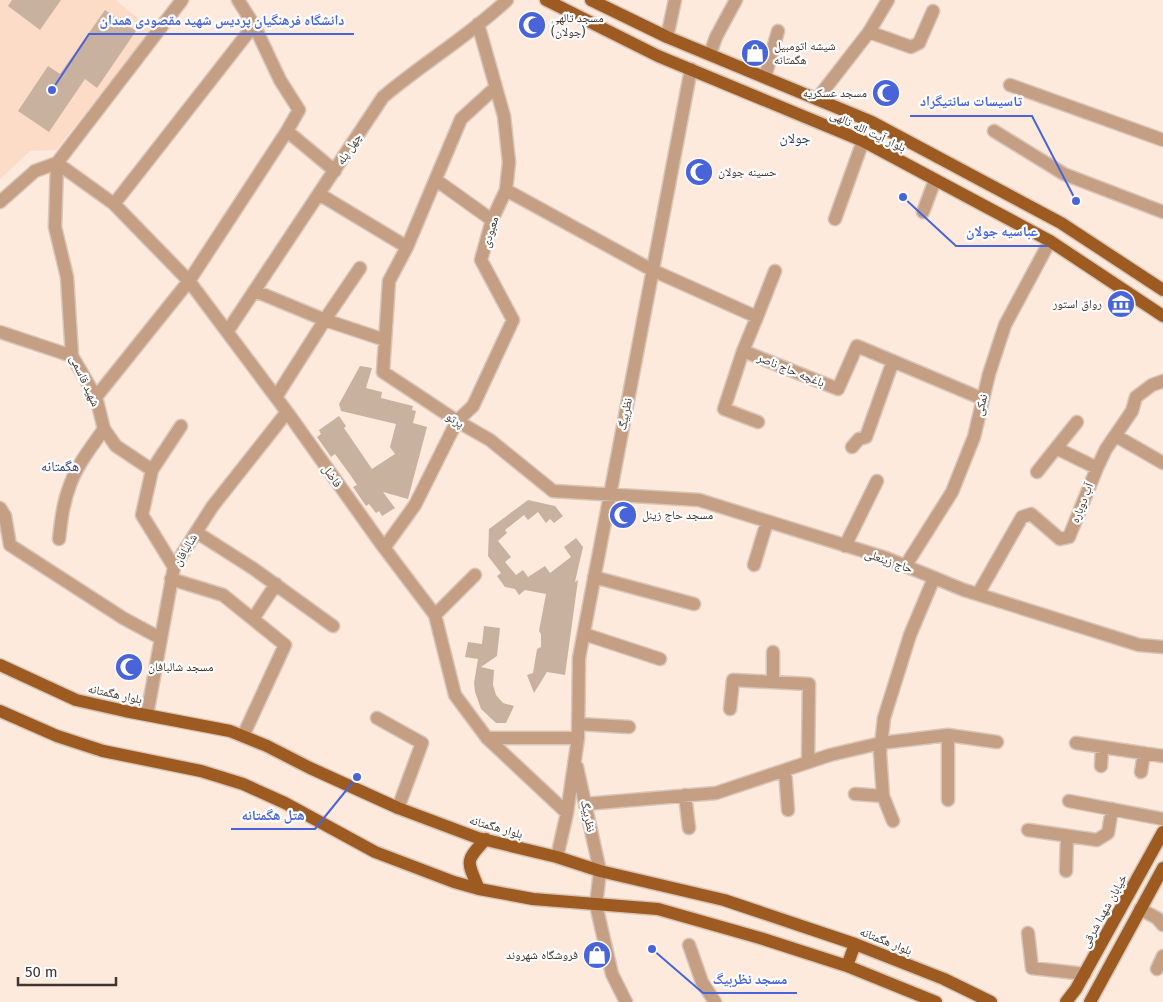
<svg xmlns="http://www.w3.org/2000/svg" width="1163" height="1002" font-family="'Fira Sans','Noto Naskh Arabic',sans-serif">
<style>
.built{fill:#fcdcc6}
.building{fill:#c9b1a0}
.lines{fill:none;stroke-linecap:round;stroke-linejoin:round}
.minor-casing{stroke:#d8c6b9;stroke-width:15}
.major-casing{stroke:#d8c6b9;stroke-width:15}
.minor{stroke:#c59f84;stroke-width:12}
.major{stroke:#9d5b21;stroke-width:12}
.labels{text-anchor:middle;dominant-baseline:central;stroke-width:4.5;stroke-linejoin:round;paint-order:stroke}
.poi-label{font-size:12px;fill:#3f362f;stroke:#fcfcfc;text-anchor:start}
.street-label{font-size:12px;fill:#3f362f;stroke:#fcfcfc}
.neighbourhood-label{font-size:14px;fill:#2c3b75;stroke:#fcfcfc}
.leader{fill:none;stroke:#4964d8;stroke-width:2}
.callout-dot{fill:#4964d8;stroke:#fcfcfc;stroke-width:2}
.callout-label{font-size:14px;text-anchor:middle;font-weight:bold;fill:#4964d8;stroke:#fcfcfc;stroke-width:4.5;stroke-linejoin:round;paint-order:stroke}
</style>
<rect width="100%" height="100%" fill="#feeadc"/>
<path class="built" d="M0 0H116L151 30 56 150 30 151 0 179Z"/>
<path class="building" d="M12 0H61L40 30 8 6Z
M105 10 136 31 97 88 85 79 49 132 18 111 48 66 60 74Z
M360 366 372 368 366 388 382 392 381 398 413 406 412 410 416 411 413 423 427 427 408 499 383 492 395 508 382 516 379 511 376 513 369 504 366 506 353 487 357 485 351 476 335 454 331 457 317 437 321 434 319 430 339 416 346 426 344 428 372 469 395 454 390 447 396 424 341 411 339 404Z
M528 500 555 506 563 516 554 523 550 519 546 523 538 512 528 520 524 515 505 530 507 533 498 541 511 557 505 562 516 575 523 570 528 577 545 566 550 573 571 557 564 547 576 538 583 547 575 582 578 580 565 675 547 672 534 693 527 675 533 673 537 649 541 647V634L539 631 546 594 525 590 519 595 515 589 505 587 497 576 501 573 488 556 489 529Z
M484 626 500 628 497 656 481 667 494 670 493 685 496 695 503 703 514 706 506 723H496L481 709 475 692 474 683 478 659 465 657 468 642 482 644Z"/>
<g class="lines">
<defs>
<path id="minor" d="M869 32 911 47 919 43 933 11
M667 37 675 0
M710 54 716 37 736 0
M765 77 778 31
M1010 85 1163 140
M496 87 461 119 407 247 389 281 383 372 457 421 490 440 553 491 699 500 886 558 964 590 1139 645 1163 647
M817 99 869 32 888 0
M287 131 335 171
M994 131 1064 174 1163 212
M57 163 114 204 189 281 290 416 382 545 435 615 455 695 487 738 567 813
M57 163 55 227 67 277 72 356 96 397 104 429 116 446 152 470
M436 180 492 220
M506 190 652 270 757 317 743 351 838 389 857 346 983 399
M319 194 407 247
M0 202 35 171 57 163 182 0
M114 204 254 25
M923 212 935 180
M835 219 863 141
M255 291 325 320 385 340
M757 317 775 271
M0 332 72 356
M227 332 383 97C423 63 469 36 507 0
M743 351 724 409 758 422
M96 397 189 281 287 131 299 110 280 80 254 25 238 0
M276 397 328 315 360 268
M1116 436 1163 463
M852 447 859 439 866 437 893 361
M1056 448 1097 468
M1037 472 1077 422
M0 508 5 516 10 545 123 618 160 638
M196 532 254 569 333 626
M59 539C61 521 63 503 70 485 77 465 92 446 104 429
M845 546 877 481
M384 548 415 505 457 421 473 406 513 320 481 260 492 220 506 190 509 162 504 116 478 24
M754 565 767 522
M906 565 952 492 974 437 989 374 1005 325 1050 241
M174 567 142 515 152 470 181 426
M594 577 694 604
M171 579 223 595 285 645 243 736
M978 594 1022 517 1031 514 1060 539 1069 537 1097 468 1106 449 1132 411 1136 397 1152 385 1163 381
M435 615 475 575
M253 619 276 584
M584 634 660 659
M773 682V652
M730 709 733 680 809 684 808 762
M147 715 174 567 212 507 287 412
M377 718 422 743 398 808
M578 724 629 727
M948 735V800
M487 738H578
M1076 743 1163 756
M1101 766 1102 747
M577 767 600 871 596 905 612 974 626 1002
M785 770 788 810
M1141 772 1144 753
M855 794 883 796
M685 795 689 828
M1069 801 1163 819
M585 804 716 793 830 755 881 743 948 735 997 742
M893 821 883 796 880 753 884 718 910 635 934 578
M1028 830 1097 840 1108 833 1112 809
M557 857 567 813 578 738 579 658 691 69
M1066 871 1067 836
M1140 909 1157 918 1163 925
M1028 933 1032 968 1085 974
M689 945 702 982 715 1002
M1157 969 1163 956"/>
<path id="major" d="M546 0 658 56 863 141 1050 241 1163 316
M591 0 667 37 872 122 1061 223 1163 290
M0 665 76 700 125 711 230 731 267 746 310 768 398 808 478 838 557 857 600 871 724 900 855 944 944 979 991 1002
M0 711 57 736 103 751 201 771 243 784 285 803 375 852 454 882 479 889 533 899 658 909 760 938 847 966 936 1002
M479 889C467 861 464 862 486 839
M847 966 855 944
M1066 1002 1076 989 1163 832
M1090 1002 1163 868"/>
</defs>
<use href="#minor" class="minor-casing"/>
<use href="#major" class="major-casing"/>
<use href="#minor" class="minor"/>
<use href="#major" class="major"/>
</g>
<defs>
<symbol id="mosque-disc" viewBox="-11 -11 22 22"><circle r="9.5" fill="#4964d8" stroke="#fcfcfc"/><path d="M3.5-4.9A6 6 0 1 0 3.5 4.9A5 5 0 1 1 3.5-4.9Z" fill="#fff"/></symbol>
<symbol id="shop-disc" viewBox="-11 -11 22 22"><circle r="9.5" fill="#4964d8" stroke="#fcfcfc"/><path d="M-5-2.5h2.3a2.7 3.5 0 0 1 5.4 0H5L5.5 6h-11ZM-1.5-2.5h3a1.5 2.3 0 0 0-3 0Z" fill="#fff"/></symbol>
<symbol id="museum-disc" viewBox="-11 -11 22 22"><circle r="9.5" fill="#4964d8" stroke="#fcfcfc"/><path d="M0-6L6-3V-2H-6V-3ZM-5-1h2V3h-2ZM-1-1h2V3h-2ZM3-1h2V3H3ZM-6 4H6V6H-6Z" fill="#fff"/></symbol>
</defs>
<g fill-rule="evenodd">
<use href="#mosque-disc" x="516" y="9" width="32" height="32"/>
<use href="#shop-disc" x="739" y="37" width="32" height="32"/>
<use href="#mosque-disc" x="870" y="77" width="32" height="32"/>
<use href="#mosque-disc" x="683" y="156" width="32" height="32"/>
<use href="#museum-disc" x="1105" y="288" width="32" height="32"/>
<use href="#mosque-disc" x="607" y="499" width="32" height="32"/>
<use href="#mosque-disc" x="113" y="651" width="32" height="32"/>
<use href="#shop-disc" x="581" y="939" width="32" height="32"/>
</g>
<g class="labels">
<g class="poi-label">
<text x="551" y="18">مسجد تالهی<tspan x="551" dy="14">(جولان)</tspan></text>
<text x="774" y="46">شیشه اتومبیل<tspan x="774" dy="14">هگمتانه</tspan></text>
<text x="867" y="93" text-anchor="end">مسجد عسکریه</text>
<text x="718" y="172">حسینه جولان</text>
<text x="1102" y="304" text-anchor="end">رواق استور</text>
<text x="642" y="515">مسجد حاج زینل</text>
<text x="148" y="667">مسجد شالبافان</text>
<text x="578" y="955" text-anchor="end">فروشگاه شهروند</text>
</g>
<g class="street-label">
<text transform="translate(868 131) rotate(25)">بلوار آیت الله تالهی</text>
<text transform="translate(349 149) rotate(-56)">چهل پله</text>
<text transform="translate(490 232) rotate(-73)">معبودی</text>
<text transform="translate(791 370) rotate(22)">باغچه حاج ناصر</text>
<text transform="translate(85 381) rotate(65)">شهید قاسمی</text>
<text transform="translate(981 405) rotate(-77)">نمکی</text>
<text transform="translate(625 414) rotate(-79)">نظربیگ</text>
<text transform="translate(455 420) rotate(32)">پرتو</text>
<text transform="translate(332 476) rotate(55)">فاضل</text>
<text transform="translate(1082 503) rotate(-68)">آب دوباره</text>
<text transform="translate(185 550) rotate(-59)">شالبافان</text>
<text transform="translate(889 561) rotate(19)">حاج زینعلی</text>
<text transform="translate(115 694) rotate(12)">بلوار هگمتانه</text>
<text transform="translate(588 816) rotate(78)">نظربیگ</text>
<text transform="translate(496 827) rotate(16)">بلوار هگمتانه</text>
<text transform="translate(1104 911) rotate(-61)">خیابان شهدا شرقی</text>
<text transform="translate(886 941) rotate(22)">بلوار هگمتانه</text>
</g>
<g class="neighbourhood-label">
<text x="795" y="138">جولان</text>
<text x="60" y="466">هگمتانه</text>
</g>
</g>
<path class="leader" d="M52 90L89 34H354M1076 201L1032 116H910M903 197L956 246H1048M357 777L315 829H231M652 949L703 993H797"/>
<g class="callout-dot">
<circle cx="52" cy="90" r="5"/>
<circle cx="1076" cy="201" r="5"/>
<circle cx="903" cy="197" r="5"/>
<circle cx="357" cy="777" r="5"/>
<circle cx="652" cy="949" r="5"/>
</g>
<g class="callout-label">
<text x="222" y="25">دانشگاه فرهنگیان پردیس شهید مقصودی همدان</text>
<text x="971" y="106">تاسیسات سانتیگراد</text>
<text x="1002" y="236">عباسیه جولان</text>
<text x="273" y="820">هتل هگمتانه</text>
<text x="750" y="984">مسجد نظربیگ</text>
</g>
<path d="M18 977v8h98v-8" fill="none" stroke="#3f362f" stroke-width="2.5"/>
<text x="25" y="977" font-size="15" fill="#3f362f" stroke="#fcfcfc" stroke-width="4" paint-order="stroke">50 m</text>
</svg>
